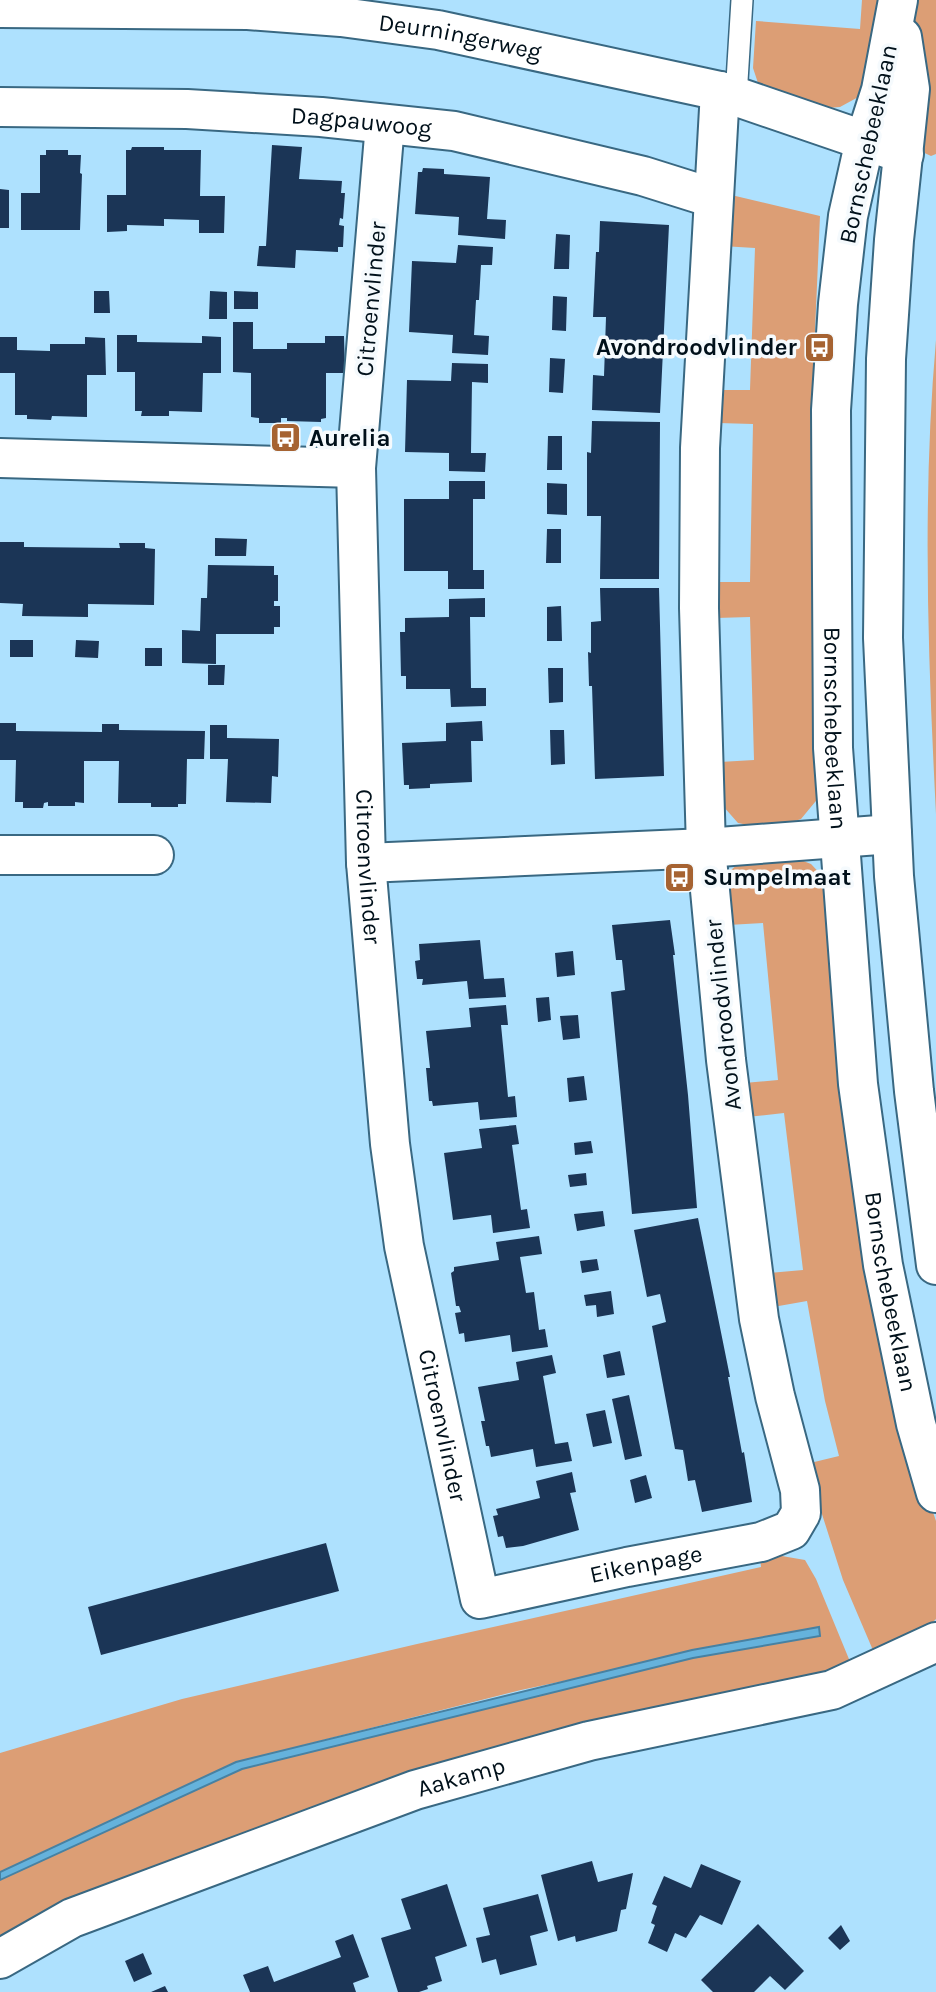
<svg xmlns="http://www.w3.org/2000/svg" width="936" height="1992" font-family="Karla,sans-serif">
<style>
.green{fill:#dc9e75}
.water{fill:#65b2dc;stroke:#4781a2;stroke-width:2}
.building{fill:#1b3556}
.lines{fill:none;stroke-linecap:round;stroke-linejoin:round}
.lane-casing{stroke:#396882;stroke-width:24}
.street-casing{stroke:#396882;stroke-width:42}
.secondary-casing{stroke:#396882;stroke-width:42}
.lane{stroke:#fff;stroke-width:21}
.street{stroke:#fff;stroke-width:38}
.secondary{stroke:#fff;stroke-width:38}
.labels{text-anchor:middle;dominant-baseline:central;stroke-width:7;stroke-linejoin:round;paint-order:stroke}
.street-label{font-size:24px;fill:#00101a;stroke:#f5fafd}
.poi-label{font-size:24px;font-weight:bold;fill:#00101a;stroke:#f5fafd;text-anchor:start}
</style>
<rect width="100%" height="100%" fill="#aee1fe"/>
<path class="green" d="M862 0H879L862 95 840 107 827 108 759 86 753 68 756 21 860 29Z
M915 0H936V154L931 156 916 149Z
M727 194 820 216 814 354 826 356 820 796 801 819 789 823 748 825 738 823 723 806 720 762 754 760 750 617 716 618 714 582H750L753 424 718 423 717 390H750L755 248 722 246Z
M936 340V814C928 657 922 498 936 340Z
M793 857 811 864 826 880 916 1463 936 1521V1619L931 1624 875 1655 843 1580 806 1464 839 1456 825 1401 807 1301 773 1307 769 1273 803 1270 784 1113 747 1117 744 1083 778 1080 763 923 728 925C728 913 724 887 728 876 734 856 776 859 793 857Z
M776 1555 805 1560 816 1579 851 1664 805 1683 354 1793 141 1872 0 1937V1880L242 1769 693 1658 820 1636 819 1627 521 1690 236 1762 0 1872V1753L182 1699 417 1644 761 1567 760 1557Z"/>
<path class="water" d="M819 1627 820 1636 693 1658 242 1769 0 1880V1872L236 1762 692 1650Z"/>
<path class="building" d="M272 145 302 147 299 179 342 181 341 193H345L343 219 340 218 339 225 344 226 343 247H338V252L296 250 295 268 257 266 259 246H266Z
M132 147H164V150H201L200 196H225L224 233H199V220L164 219V226L127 225V231L107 232V195H126V150H131Z
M46 150H68V155H81L80 173 82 174 80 230H21V193H40V155H46Z
M423 168 444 169V174L490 177 487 219 506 220 505 239 458 235 459 217 415 214 418 172H422Z
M0 189 9 190V228H0Z
M600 221 669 225 660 413 592 410 593 375 604 376 605 347 606 317H593L596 252H599Z
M556 234 570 235 569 269H554Z
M458 245 493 247 492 265H481L479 300H476L474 335 489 336 488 355 452 353 453 335 409 332 412 261 456 263Z
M94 291H109L110 313H94Z
M210 291 227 292V319H209Z
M234 291 258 292V309H234Z
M553 296 567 297 566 331 552 330Z
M233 322H253V349H287V343H325V336H344L345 373H326V418L321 419V422L287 421V418H281V423H259V418L251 417V373L233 372Z
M117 335H137V342L202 343V336L221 337V373H203L202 412 169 411V416H141L142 411H135V372H117Z
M0 337H17V350L50 351V344H85V337L105 338 106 375H87V417L52 416 51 420 27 419V415H15V373H0Z
M550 358 565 359 563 393 549 392Z
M452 363 488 364V383L472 382 471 453H486L485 472 449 471V453L405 452 407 380 451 381Z
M592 421 660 422 659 579H600L601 516H587V452L591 453Z
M548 436H562V470H547Z
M449 481H485V499H473V570H484V589H448V571H404V499H449Z
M547 483 567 484V515L547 514Z
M547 529H561V563H546Z
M215 538 247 539 246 556H215Z
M0 542H24V547L120 548 119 543H145V548L155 549 154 605 88 604V617L22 616 23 604 0 603Z
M208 565 274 566V575H278V601H274V606H280V627H274V634H216V664L182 663V630L200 631 201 598H207Z
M600 588H659L664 776 595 779 592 686H589L588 652 591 653V622L601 621Z
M485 598V617H470L471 688H486V706L451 707 450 689H406V676H401L400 632H405V618L449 617V599Z
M561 606 562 641H547V607Z
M10 640H33V657H10Z
M76 640 99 641 98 658 75 657Z
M145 648H162V666H145Z
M208 665H225L224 685H208Z
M548 668H563V702L549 703Z
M482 721 483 741H471L472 782 430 784V788L409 789V785H404L402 743 446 741V723Z
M0 723H16V731L102 732V724H119V730L205 731 204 759H187L186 804H178V807H151V803H118L119 761H84V803L75 802V806H48V802L44 803 43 808H23V802H15L16 760H0Z
M210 725H227V738L279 739 278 777 272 776 271 803 226 802 228 759H210Z
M550 730H564L565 764 551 765Z
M670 920 675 955H673L688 1095 697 1208 632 1214 611 992 625 990 622 960H616L612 925Z
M480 940 484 979 504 978 506 997 469 999 467 981 422 985 423 979H417L415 961 420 960 419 944Z
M573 951 575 975 557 977 555 953Z
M549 997 551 1020 538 1022 536 998Z
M506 1005 508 1025H501L508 1097 515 1096 517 1117 480 1120 478 1102 433 1106 432 1101H429L426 1068H430L426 1031 471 1027 469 1008Z
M578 1015 580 1038 563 1040 560 1016Z
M584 1076 587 1100 569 1102 567 1078Z
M516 1125 519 1144 512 1145 521 1210 527 1209 530 1228 493 1233 491 1215 453 1220 444 1153 482 1148 479 1129Z
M591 1141 593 1153 575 1155 574 1143Z
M586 1173 587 1185 570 1187 568 1175Z
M603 1211 605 1226 577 1231 574 1214Z
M698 1218 730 1377H728L742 1453 744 1452 752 1502 702 1512 695 1480 688 1481 683 1450 675 1449 652 1326 666 1322 660 1294 647 1297 634 1230Z
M539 1236 542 1254 520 1257 526 1293 534 1292 539 1330 545 1329 548 1347 512 1352 510 1335 465 1342 464 1333 459 1334 455 1313 461 1312 459 1306H456L451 1273 454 1271V1267L499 1260 496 1242Z
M597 1259 599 1270 582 1273 580 1261Z
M611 1291 614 1314 597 1317 596 1305 586 1306 584 1295Z
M620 1351 625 1375 607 1378 603 1355Z
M552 1355 556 1373 543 1376 555 1444 568 1442 572 1461 536 1467 533 1449 491 1457 489 1446H486L481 1421H485L478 1387 519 1380 516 1362Z
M629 1395 642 1456 625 1460 612 1399Z
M605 1410 612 1443 593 1447 586 1414Z
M572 1472 576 1492 570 1493 579 1530 523 1546 506 1548 503 1536 498 1537 493 1516 498 1515 496 1509 540 1498 536 1481Z
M646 1475 652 1498 635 1503 630 1480Z
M326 1543 339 1591 101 1655 88 1607Z
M592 1861 598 1882 633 1873 626 1909 621 1910 617 1931 576 1942 575 1936 558 1941 541 1875Z
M701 1864 741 1881 722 1925 700 1915 686 1938 675 1933 667 1952 648 1943 655 1925 651 1923 657 1906 652 1904 664 1876 691 1888Z
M447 1884 467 1946 435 1957 442 1981 427 1986 428 1989 419 1992H398L381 1938 411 1929 401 1899Z
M538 1894 548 1931 530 1936 537 1965 500 1975 496 1959 482 1963 476 1938 490 1935 483 1908Z
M758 1924 804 1971 785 1990 770 1976 754 1992H713L701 1980Z
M841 1925 850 1941 840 1950 828 1938Z
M353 1934 369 1977 353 1983 356 1992H250L243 1975 268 1966 274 1982 341 1957 335 1941Z
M143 1953 152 1974 134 1982 125 1961Z
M165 1986 168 1992H151Z"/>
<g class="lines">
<defs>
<path id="lane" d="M736 97 742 0"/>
<g id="street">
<path id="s1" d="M0 8 248 10 341 17 438 30 720 91 904 154"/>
<path id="s2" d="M0 107 187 109 321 117 454 131 643 176 713 198"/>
<path id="s3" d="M385 124 356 468 366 863 390 1144 404 1246 480 1599 627 1567 761 1542 791 1530 801 1513 800 1490 775 1396 759 1319 726 1060 706 848 699 608 700 448 720 91"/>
<path d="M0 458 356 468"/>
<path d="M0 855H154"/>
<path d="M366 863 706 848 892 834"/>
<path id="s4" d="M0 1959 72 1918 415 1790 589 1741 832 1690 936 1642"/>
</g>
<g id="secondary">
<path id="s5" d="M898 0 881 90 865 140 848 216 838 304 831 410 833 748 858 1084 883 1265 916 1424 936 1493"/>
<path d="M902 37 910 89 894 240 886 359 883 638 894 876 914 1091 936 1265"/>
</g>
</defs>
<use href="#lane" class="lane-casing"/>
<use href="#street" class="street-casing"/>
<use href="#secondary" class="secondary-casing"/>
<use href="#lane" class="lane"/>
<use href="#street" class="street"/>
<use href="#secondary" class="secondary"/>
</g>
<defs>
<symbol id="bus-square" viewBox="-11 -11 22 22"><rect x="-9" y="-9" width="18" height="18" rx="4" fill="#a66332" stroke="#f5fafd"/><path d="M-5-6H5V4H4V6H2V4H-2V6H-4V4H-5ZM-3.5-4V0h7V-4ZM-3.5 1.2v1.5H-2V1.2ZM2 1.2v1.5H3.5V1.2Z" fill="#fff"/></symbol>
</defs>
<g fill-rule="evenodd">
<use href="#bus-square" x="802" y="330" width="35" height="35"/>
<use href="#bus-square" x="268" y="420" width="35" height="35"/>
<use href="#bus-square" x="662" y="860" width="35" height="35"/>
</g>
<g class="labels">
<g class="street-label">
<text stroke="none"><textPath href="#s1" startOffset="462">Deurningerweg</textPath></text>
<text stroke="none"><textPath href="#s2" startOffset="362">Dagpauwoog</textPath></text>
<text transform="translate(868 144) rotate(-78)">Bornschebeeklaan</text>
<text transform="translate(371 299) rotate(-85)">Citroenvlinder</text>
<text stroke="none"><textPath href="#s5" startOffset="735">Bornschebeeklaan</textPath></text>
<text stroke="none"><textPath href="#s3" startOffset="744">Citroenvlinder</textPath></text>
<text transform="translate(723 1015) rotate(-96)">Avondroodvlinder</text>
<text stroke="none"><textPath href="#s5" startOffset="1302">Bornschebeeklaan</textPath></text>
<text stroke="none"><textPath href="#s3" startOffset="1309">Citroenvlinder</textPath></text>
<text stroke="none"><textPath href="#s3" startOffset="1656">Eikenpage</textPath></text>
<text stroke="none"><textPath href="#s4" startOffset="497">Aakamp</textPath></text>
</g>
<g class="poi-label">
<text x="797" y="347" text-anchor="end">Avondroodvlinder</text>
<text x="309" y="438">Aurelia</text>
<text x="703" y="877">Sumpelmaat</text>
</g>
</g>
</svg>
